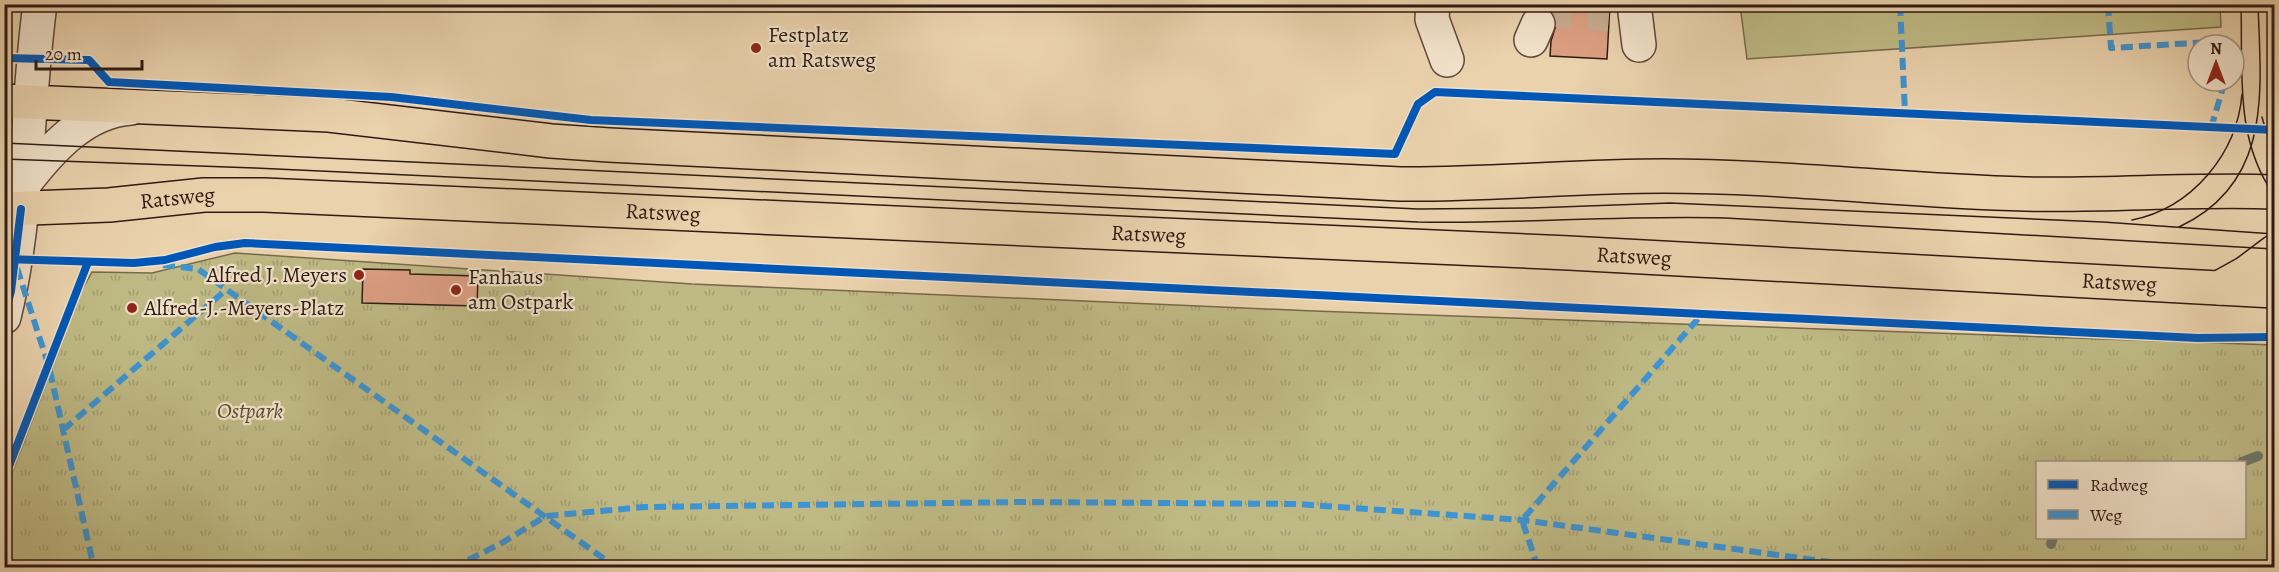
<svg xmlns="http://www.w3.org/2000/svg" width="2279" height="572" font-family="Alegreya,serif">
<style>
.grass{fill:url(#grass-tufts);stroke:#776a4c;stroke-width:1.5;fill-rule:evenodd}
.garden{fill:#bfba85;stroke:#776a4c;stroke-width:1.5}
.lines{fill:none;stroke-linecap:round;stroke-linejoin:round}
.stream{stroke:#6e786f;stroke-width:10}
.building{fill:#dc9f83;stroke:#2f1a13;stroke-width:1.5}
.minor-tunnel{stroke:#c5ad8e;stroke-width:33;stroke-dasharray:33 16;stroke-linecap:butt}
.minor-casing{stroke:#5e483a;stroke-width:36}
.major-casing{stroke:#2f1a13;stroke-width:36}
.minor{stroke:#f1e2ca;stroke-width:33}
.major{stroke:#ead2ad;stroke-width:33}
.tram{stroke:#2f1a13;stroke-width:1.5}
.quiet{stroke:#3d94d3;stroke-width:6;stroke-dasharray:12 6;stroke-linecap:butt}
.cycleway-casing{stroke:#f1e2ca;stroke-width:11}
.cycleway{stroke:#0057b8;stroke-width:8}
.poi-dot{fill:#8f2418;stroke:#f1e2ca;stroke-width:2}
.labels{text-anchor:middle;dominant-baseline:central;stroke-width:4.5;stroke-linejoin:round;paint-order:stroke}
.poi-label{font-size:22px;fill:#2f1a13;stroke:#f1e2ca;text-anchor:start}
.street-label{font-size:22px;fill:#2f1a13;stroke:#f1e2ca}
.park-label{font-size:22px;font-style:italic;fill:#5a4a35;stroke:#f1e2ca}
</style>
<defs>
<pattern id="grass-tufts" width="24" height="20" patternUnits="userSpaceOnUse" patternTransform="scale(1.5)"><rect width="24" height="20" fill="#bfba85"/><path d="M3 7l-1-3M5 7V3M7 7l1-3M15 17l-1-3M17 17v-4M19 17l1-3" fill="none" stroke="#a49f72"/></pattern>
</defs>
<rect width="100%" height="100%" fill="#ead2ad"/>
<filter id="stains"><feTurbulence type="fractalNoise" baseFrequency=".00333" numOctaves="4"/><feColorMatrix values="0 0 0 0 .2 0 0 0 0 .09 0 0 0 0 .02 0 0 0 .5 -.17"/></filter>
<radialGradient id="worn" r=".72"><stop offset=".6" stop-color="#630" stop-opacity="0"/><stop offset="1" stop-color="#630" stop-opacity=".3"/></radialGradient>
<path class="grass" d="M235 253 692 284 1314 311 2274 345V567L5 568 4 494 82 290 92 272 152 273ZM2038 462H2244V538H2038Z"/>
<path class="garden" d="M2220 5 2221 27 1747 59 1740 5Z"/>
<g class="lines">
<path class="stream" d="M2242 462 2258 456
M2051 544 2053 538"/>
</g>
<path class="building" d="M1553 4H1610L1607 59 1550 56 1551 41 1557 22 1553 12Z
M363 269 410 270V274L478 276 477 306 362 303Z"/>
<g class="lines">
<path class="minor-tunnel" d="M1539 9 1609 15"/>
<defs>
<path id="minor" d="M1433 4 1432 19 1447 60
M1634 4 1639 45
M1531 40 1538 24
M24 184C50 150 84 111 131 108
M4 317C29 215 26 108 40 4"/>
<g id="major">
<path d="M4 101 329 115 551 141 609 145 1400 184C1487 185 1575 176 1663 176 1784 176 1904 191 2025 194 2108 196 2191 189 2274 192"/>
<path id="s1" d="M4 209 109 205 204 195H264L1569 253 2274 291"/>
<path d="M2219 288 2246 273 2274 252"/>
</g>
</defs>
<use href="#minor" class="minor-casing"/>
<use href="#major" class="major-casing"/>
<use href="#minor" class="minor"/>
<use href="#major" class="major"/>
<path class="tram" d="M2241 4C2243 70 2234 139 2274 195
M2262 117 2274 159
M4 143 1418 209 1532 208 1670 203 2103 222 2274 234
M4 159 255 168 1418 222C1520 224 1622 215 1725 218L2274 249
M2132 220C2192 208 2237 154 2242 94
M2179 227C2273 183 2261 91 2258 4"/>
<path class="quiet" d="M1900 4 1905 113
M2108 4 2111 48 2226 41V45
M2211 128 2225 81
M163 265 198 269 617 568
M17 268 49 367 94 568
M63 430 227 289
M452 568 500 544 546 516 645 507 1023 502 1297 504 1522 520 1873 568
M1538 568 1522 520 1703 313"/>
<defs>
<path id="cycleway" d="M4 58 89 60 109 82 391 97 591 120 1395 154 1418 104 1435 92 2274 130
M4 259 134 263 165 260 215 247 245 243 2198 338 2274 337
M4 317 11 291 21 209
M4 479 88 262"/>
</defs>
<use href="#cycleway" class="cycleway-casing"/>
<use href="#cycleway" class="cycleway"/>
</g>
<g class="poi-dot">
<circle cx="756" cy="48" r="6"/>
<circle cx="359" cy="275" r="6"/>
<circle cx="456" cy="290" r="6"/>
<circle cx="132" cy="308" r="6"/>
</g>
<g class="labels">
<g class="poi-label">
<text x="768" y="35">Festplatz<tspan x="768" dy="25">am Ratsweg</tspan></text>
<text x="347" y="275" text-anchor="end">Alfred J. Meyers</text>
<text x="468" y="277">Fanhaus<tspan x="468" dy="25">am Ostpark</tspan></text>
<text x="144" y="308">Alfred-J.-Meyers-Platz</text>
</g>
<g class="street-label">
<text stroke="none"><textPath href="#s1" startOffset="174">Ratsweg</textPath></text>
<text stroke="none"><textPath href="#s1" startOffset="660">Ratsweg</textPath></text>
<text stroke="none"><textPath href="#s1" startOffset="1146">Ratsweg</textPath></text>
<text stroke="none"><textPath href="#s1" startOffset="1632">Ratsweg</textPath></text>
<text stroke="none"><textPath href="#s1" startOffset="2118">Ratsweg</textPath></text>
</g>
<g class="park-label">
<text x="250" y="411">Ostpark</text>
</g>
</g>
<rect width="2279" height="572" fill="none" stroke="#ead2ad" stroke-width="24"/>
<rect x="6" y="6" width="2267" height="560" fill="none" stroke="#2f1a13" stroke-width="3"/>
<rect x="12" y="12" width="2255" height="548" fill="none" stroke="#2f1a13" stroke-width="1.5"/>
<rect x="2036" y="461" width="210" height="78" fill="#f1e2ca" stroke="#a39281" stroke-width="1.5"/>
<rect x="2048" y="480" width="30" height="9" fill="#0057b8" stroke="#a39281" stroke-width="1.5"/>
<text x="2090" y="491" font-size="18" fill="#2f1a13">Radweg</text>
<rect x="2048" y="510" width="30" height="9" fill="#3d94d3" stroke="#a39281" stroke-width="1.5"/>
<text x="2090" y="521" font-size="18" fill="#2f1a13">Weg</text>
<g transform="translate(2216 63)"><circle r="28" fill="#f1e2ca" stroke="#a39281" stroke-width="1.5"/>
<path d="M0-4.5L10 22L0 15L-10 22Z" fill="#8f2418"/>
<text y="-9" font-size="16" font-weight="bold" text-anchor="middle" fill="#2f1a13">N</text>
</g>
<path d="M36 60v9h106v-9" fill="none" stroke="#2f1a13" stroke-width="3"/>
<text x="45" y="60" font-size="18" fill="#2f1a13" stroke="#f1e2ca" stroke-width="4.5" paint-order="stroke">20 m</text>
<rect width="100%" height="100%" filter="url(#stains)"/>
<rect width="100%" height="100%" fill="url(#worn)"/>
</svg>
